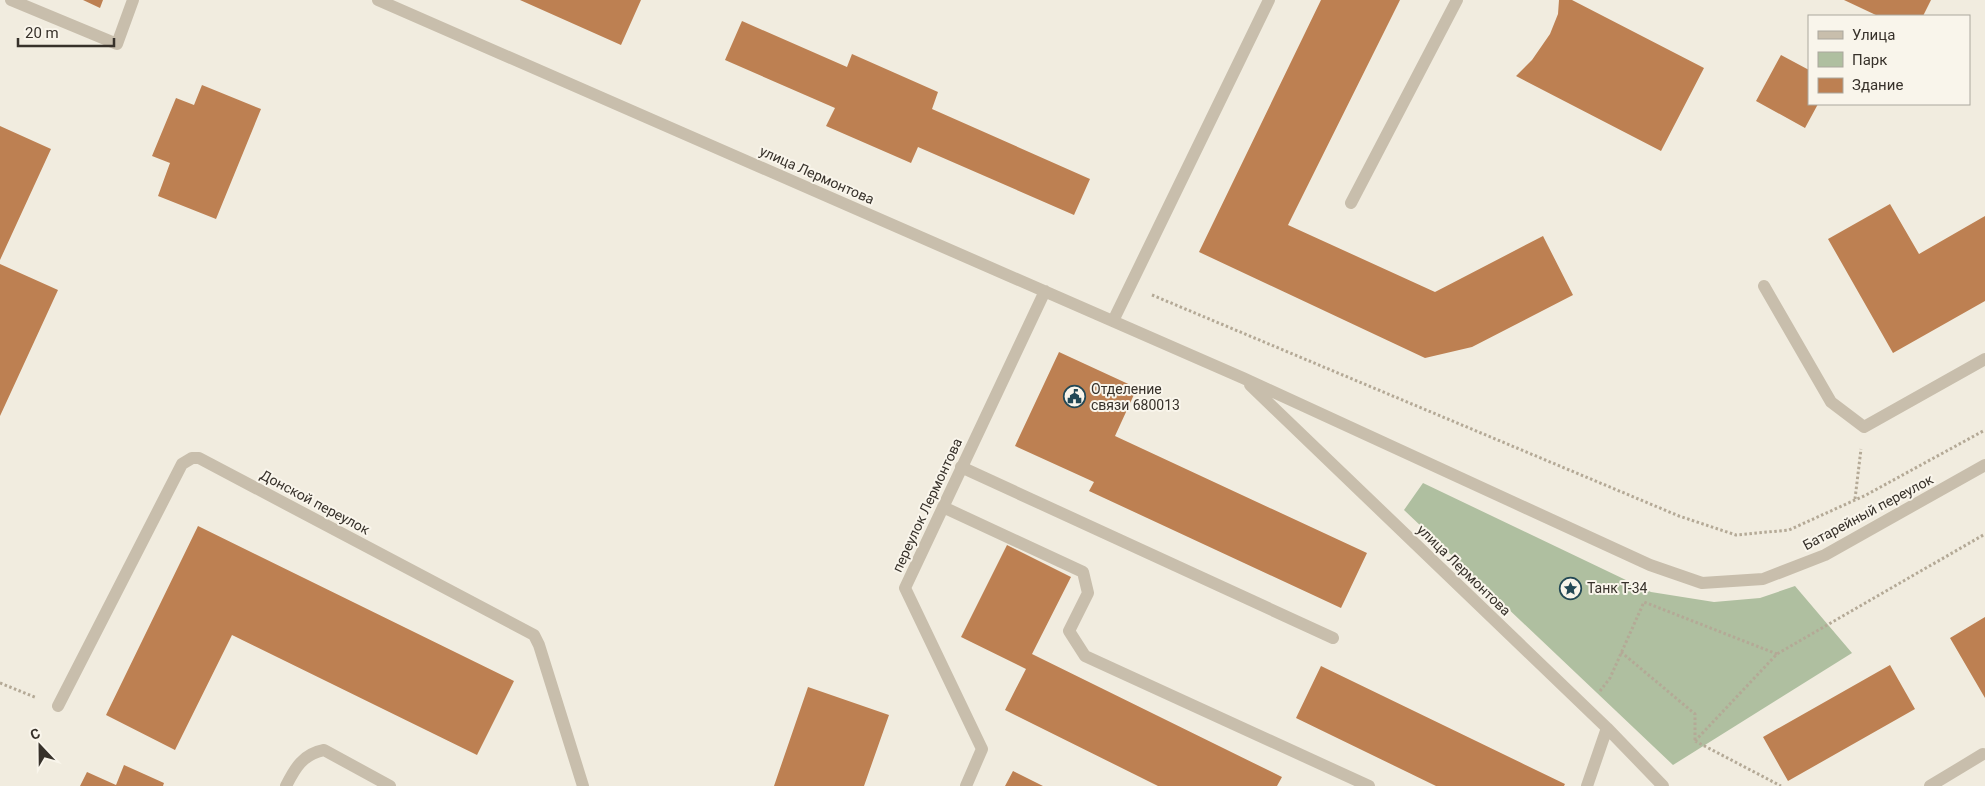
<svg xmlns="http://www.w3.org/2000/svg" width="1985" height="786" font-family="Roboto,sans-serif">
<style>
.green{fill:#afbfa0}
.building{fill:#bd8052}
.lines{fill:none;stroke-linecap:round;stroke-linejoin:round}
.path{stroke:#b4a996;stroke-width:3;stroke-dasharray:2.5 2.5;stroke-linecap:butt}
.minor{stroke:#c8beac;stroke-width:12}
.labels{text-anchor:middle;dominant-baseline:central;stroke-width:4;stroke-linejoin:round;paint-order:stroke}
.street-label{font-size:14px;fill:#37312a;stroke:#f9f5eb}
.poi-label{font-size:14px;fill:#37312a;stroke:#f9f5eb;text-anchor:start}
</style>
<rect width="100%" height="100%" fill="#f1ecdf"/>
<path class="green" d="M1423 483 1651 592 1714 602 1760 598 1795 586 1852 653 1673 765 1404 510Z"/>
<path class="building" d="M83 0H103L100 8Z
M520 0H641L621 45Z
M1321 0H1400L1288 225 1435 292 1543 236 1573 295 1472 347 1425 358 1199 252Z
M1559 0H1572L1704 68 1661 151 1516 76 1532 60 1550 34 1558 14Z
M1844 0H1931L1923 16H1878Z
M742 21 847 67 852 54 938 92 932 109 1090 179 1074 215 918 147 911 163 826 126 835 108 725 60Z
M1781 55 1809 70V104H1818L1805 128 1756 101Z
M202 85 261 109 216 219 158 196 170 163 152 156 176 98 194 105Z
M0 126 51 149 0 260Z
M1890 204 1919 254 1985 216V301L1893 353 1828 239Z
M0 264 58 290 0 416Z
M1059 352 1137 388 1115 436 1367 553 1341 608 1089 491 1094 482 1015 446Z
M198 526 514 681 477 755 232 635 175 750 106 715Z
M1007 545 1071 577 1032 654 1282 777 1277 786H1158L1005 710 1026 669 961 637Z
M1985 617V698L1950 638Z
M1890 665 1915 709 1788 781 1763 737Z
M1321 666 1565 784 1564 786H1436L1296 718Z
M808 687 889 715 864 786H774Z
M124 765 164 783 163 786H80L87 772 116 785Z
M1013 771 1043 786H1005Z"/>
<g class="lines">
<path class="path" d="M1152 295 1679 516 1736 535 1789 530 1866 495 1985 430
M1855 499 1861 449
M1621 652 1695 714V740
M0 683 37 698
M1600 691 1610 678 1644 602 1777 654
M1695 741 1777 654 1985 534
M1695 741 1781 786"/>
<path class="minor" d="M11 0 117 44 133 0
M378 0 1243 378 1650 565 1702 583 1763 579 1825 555 1985 465
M1351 203 1457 0
M1764 286 1831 402 1864 427 1985 359
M1113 321 1269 0
M1250 385 1607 728 1663 786
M961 467 1333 638
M943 507 1083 572 1088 593 1069 631 1085 656 1369 786
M58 706 182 464 192 458H199L534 635 539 645 583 786
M286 786C295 768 303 754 324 750L390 786
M966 786 982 749 905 588 1045 291
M1587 786 1607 728
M1930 786 1983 754"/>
</g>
<defs>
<symbol id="civic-ring" viewBox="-11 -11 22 22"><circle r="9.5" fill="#f9f5eb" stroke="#234855" stroke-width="1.5"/><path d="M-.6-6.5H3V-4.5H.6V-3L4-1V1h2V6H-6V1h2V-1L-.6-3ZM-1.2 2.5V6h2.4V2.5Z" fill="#234855"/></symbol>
<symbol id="sight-ring" viewBox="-11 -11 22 22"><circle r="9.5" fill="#f9f5eb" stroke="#234855" stroke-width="1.5"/><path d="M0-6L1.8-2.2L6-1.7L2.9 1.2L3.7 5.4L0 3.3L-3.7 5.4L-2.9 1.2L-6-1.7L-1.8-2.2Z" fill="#234855"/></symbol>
</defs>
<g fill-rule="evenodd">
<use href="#civic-ring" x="1062" y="384" width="25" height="25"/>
<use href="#sight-ring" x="1558" y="576" width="25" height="25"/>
</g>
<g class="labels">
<g class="street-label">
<text transform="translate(817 175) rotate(24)">улица Лермонтова</text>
<text transform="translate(315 502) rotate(28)">Донской переулок</text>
<text transform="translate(927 505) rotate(-65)">переулок Лермонтова</text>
<text transform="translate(1868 512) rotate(-28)">Батарейный переулок</text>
<text transform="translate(1464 570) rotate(44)">улица Лермонтова</text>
</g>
<g class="poi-label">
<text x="1091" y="389">Отделение<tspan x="1091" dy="16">связи 680013</tspan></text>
<text x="1587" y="588">Танк Т-34</text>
</g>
</g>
<rect x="1808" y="15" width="162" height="90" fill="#f9f5eb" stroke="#aba79e"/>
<rect x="1818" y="31" width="25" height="8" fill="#c8beac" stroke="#aba79e"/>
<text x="1852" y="40" font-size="15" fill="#37312a">Улица</text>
<rect x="1818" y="52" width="25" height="15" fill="#afbfa0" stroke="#aba79e"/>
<text x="1852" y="65" font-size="15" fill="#37312a">Парк</text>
<rect x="1818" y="78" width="25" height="15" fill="#bd8052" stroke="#aba79e"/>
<text x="1852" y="90" font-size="15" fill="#37312a">Здание</text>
<g transform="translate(40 746) rotate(338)" stroke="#f9f5eb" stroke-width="4" paint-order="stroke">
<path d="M0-4L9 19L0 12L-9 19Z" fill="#37312a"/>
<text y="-8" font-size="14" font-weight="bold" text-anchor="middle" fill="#37312a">С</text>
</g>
<path d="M18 38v8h96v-8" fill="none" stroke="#37312a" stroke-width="2.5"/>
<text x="25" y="38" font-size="15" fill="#37312a" stroke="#f9f5eb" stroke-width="4" paint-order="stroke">20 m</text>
</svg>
